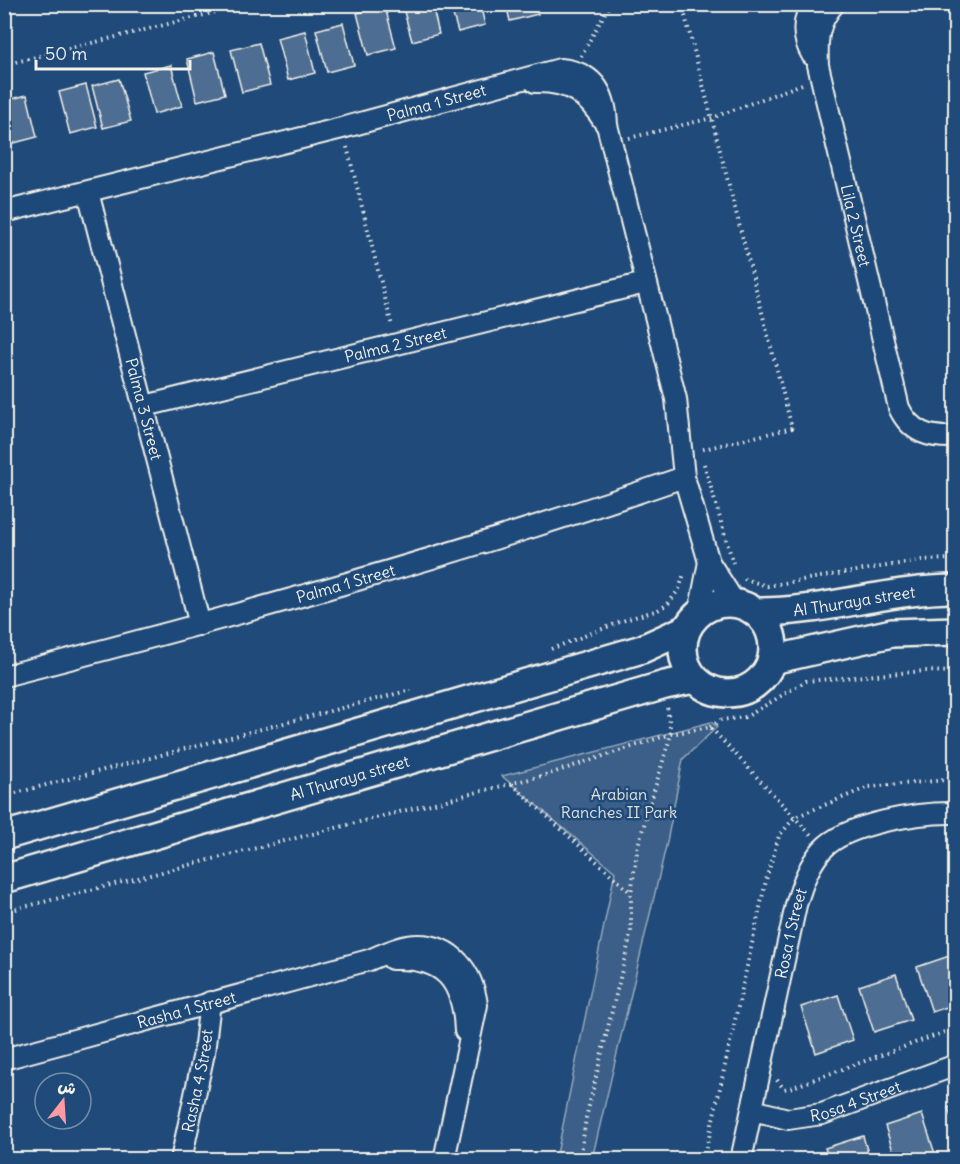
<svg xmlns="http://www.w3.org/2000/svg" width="960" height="1164" font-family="Delius,'Playpen Sans Arabic',sans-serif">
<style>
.green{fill:#3a5f88;stroke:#97a8b8;stroke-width:1.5}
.building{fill:#4d6e92;stroke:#f4f1e8;stroke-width:1.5}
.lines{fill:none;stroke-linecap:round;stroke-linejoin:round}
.street-casing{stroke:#f4f1e8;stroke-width:24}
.secondary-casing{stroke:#f4f1e8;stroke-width:32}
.path{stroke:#f4f1e8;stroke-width:4;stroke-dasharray:1.5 4.5;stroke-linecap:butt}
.street{stroke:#1f4a7a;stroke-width:20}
.secondary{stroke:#1f4a7a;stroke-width:27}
.labels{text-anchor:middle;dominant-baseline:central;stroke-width:5;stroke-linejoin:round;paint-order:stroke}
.street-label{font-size:16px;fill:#f4f1e8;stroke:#1f4a7a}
.park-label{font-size:16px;fill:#e1e2de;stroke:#1f4a7a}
</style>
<rect width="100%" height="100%" fill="#1f4a7a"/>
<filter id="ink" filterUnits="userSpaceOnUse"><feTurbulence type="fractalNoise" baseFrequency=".0167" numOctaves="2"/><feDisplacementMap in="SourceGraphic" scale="12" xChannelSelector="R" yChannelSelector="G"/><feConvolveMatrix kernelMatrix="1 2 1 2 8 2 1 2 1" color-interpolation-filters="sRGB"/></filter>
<g filter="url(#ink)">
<path class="green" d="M711 722 717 727 683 759 667 842 592 1159H556L615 872 502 776Z"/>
<path class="building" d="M402 4H432L439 34 412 41Z
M450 4H480L485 25 458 32Z
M506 4H535L538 14 510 21Z
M385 7 396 48 368 55 357 13Z
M343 23 354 65 327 72 316 30Z
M305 31 315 73 288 80 277 38Z
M259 43 270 85 242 92 231 50Z
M214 52 225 94 197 101 187 59Z
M171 65 182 106 154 114 143 72Z
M119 79 131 121 103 128 92 86Z
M86 85 97 127 70 134 59 92Z
M27 95 37 137 10 144 4 125V101Z
M955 954 956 1004 932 1012 917 967Z
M896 974 911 1020 874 1032 859 986Z
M838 995 853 1040 816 1053 801 1007Z
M956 1105V1131L948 1108Z
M922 1114 937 1160H896L885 1126Z
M863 1136 870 1160H829L825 1148Z"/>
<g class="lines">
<defs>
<g id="street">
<path id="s1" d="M834 4C817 23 817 41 818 65L899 408C911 433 929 438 956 437"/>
<path d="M812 55C802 38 802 21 812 4"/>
<path d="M535 82C570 81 587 95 605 123"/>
<path id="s2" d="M88 192 200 625"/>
<path id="s3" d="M4 212 342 128 560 69C594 72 606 92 607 125L676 399 684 477 709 562 735 603"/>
<path id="s4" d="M145 406 645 283"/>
<path d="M699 613 709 562"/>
<path id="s5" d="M4 676C233 617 461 554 684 477"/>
<path d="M392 959C445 957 463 981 465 1031"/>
<path id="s6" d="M4 1059 369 960C384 954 401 945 418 945 453 945 473 973 477 1005L444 1160"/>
<path id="s7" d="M753 1110 788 1119 822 1114 956 1065"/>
<path id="s8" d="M181 1160 204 1053 210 1002"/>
<path id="s9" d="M741 1160 796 905C802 885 808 866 822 850 846 823 921 812 956 813"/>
</g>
<g id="secondary">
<circle cx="728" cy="648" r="45"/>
<path id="s10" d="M755 612C823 613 887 589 956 589"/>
<path d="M772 660 892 633 956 631"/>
<path d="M4 836 642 649 686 629"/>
<path id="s11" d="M4 879 665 685 694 679"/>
</g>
</defs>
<use href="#street" class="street-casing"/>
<use href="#secondary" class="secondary-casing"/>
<path class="path" d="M682 4 792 428 700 450
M581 56 610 4
M4 65 248 4
M629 138 712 118 802 84
M347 147 392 326
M704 464 733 563
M744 579 767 586 922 560 956 559
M551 649 625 620 658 610 668 604 679 589 684 574
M710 727 721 720 746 717 806 681 925 671 956 672
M512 784 630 892
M4 796 411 690
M4 912 549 774 671 734 710 727 812 836
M777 1080 784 1089 793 1087 956 1028
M580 1160 586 1118 631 933V893L638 845 671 734 667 707
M704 1160 767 876 779 836 795 817 869 787 956 779"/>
<use href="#street" class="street"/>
<use href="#secondary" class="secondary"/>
</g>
</g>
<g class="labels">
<g class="street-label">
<text stroke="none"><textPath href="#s3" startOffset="446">Palma 1 Street</textPath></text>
<text stroke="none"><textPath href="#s1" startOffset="230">Lila 2 Street</textPath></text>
<text stroke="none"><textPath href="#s4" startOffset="258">Palma 2 Street</textPath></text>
<text stroke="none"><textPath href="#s2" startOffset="224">Palma 3 Street</textPath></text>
<text stroke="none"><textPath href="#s5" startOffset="354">Palma 1 Street</textPath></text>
<text stroke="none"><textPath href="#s10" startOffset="100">Al Thuraya street</textPath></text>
<text stroke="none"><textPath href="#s11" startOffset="360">Al Thuraya street</textPath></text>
<text stroke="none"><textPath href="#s9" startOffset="232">Rosa 1 Street</textPath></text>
<text stroke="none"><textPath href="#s6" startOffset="189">Rasha 1 Street</textPath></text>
<text stroke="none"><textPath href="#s8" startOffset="81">Rasha 4 Street</textPath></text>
<text stroke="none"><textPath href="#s7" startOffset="106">Rosa 4 Street</textPath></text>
</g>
<g class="park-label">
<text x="619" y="794">Arabian<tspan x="619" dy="18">Ranches II Park</tspan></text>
</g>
</g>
<rect width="960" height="1164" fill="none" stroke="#1f4a7a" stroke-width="24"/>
<rect x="12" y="12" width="936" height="1140" fill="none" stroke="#f4f1e8" stroke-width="2" filter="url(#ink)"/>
<g transform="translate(63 1101) rotate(17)"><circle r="28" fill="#1f4a7a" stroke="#748da6" stroke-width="1.5"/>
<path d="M0-4.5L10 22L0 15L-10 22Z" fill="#ff9aa2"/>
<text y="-9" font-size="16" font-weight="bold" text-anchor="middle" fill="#f4f1e8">ش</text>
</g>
<path d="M36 60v9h154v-9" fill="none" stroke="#f4f1e8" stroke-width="3"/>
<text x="45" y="60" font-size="18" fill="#f4f1e8" stroke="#1f4a7a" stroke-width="4.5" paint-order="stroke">50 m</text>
</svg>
